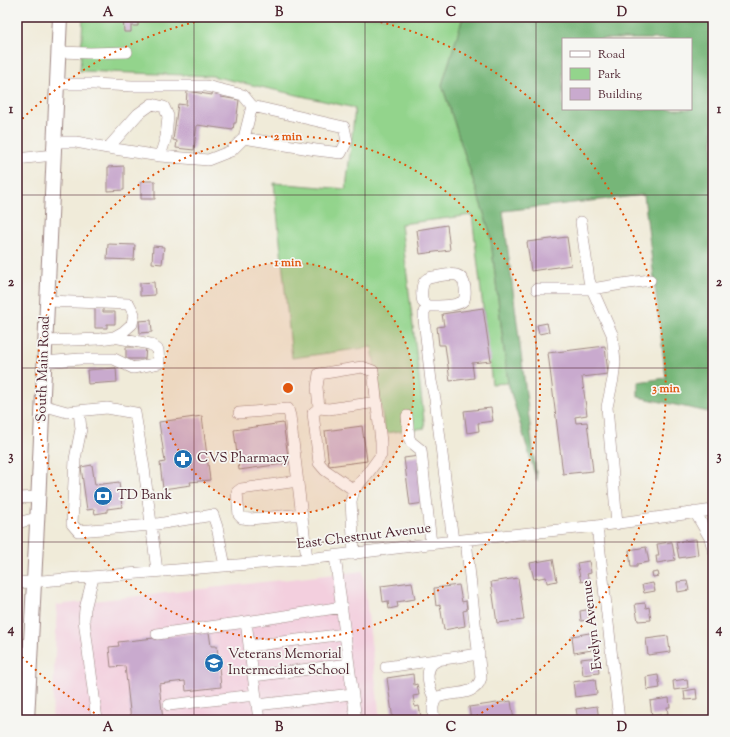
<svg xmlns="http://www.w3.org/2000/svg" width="730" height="737" font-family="'Sorts Mill Goudy',serif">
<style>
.built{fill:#f3cfde}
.green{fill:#93d48c;stroke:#6e7a5c}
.forest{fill:#76b678;stroke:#606a52;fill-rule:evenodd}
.building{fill:#c9aace}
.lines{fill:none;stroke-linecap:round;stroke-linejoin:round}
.minor-casing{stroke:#9d8582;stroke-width:12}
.major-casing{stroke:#9d8582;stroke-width:16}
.minor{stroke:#fff;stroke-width:11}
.major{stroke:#fff;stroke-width:14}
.grid{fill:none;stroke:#4a1f2b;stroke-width:1;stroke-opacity:0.55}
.ring{fill:none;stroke:#e0560e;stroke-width:2;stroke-dasharray:2 4}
.labels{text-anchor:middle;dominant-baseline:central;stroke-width:3.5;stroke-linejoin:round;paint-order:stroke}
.street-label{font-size:14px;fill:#4a1f2b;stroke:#f6f6f2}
.poi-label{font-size:14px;fill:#4a1f2b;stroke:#f6f6f2;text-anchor:start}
.centre{fill:#e0560e;stroke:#f6f6f2;stroke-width:2}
.ring-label{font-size:12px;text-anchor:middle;font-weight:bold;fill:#e0560e;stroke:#f6f6f2;stroke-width:3.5;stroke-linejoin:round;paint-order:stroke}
.neatline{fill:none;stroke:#4a1f2b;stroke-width:1.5}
.grid-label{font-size:13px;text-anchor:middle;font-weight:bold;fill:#4a1f2b}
</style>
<rect width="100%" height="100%" fill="#f6f6f2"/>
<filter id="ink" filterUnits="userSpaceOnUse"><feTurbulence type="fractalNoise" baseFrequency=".025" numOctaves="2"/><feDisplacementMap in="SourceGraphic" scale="8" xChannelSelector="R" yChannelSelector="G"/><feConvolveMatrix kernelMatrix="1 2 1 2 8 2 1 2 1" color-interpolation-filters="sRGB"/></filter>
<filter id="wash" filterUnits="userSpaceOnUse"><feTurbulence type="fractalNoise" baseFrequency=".012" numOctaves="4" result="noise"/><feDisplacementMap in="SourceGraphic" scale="16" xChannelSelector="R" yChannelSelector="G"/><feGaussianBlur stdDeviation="0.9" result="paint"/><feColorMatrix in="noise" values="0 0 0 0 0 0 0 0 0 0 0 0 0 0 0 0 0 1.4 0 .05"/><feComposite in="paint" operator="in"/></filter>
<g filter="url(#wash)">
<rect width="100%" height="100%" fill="#f0ebd9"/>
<path class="built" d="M363 571 380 720H52L57 605Z"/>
<path class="green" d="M83 17H463L442 85 490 232 508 383 492 384 472 215 401 224 425 428 385 433 372 347 292 358 274 183 346 189 355 108 212 76 80 71Z"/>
<path class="forest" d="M463 17H713V413L638 397V382L666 378 644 195 503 211 537 481 508 383 490 232 442 85ZM563 39H691V109H563Z"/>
<g id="blocks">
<path class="building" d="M123 17H138V26H131V32H124Z
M213 89 222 91 221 97 239 100 236 123H234L233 130 197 125 194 150 176 148 177 141 173 140 178 104 186 105 187 91 212 95Z
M124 166V190L108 191V167Z
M141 181H155V199H141Z
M447 225 450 250 420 254 417 230Z
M567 237 571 265 531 271 527 242Z
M108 244 135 245 134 260 107 259Z
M153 246 164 247 162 264 152 263Z
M154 282 155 295 140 296V283Z
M95 305H103V312H115V324H107V328H95Z
M483 308 491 361 472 363 474 378 450 381 445 345H439L437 327 444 326 442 314Z
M151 320 152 332 140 333 139 321Z
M547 323 549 332 539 334 537 325Z
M605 346 608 374 582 377 587 415 575 417 576 423 587 422 593 471 563 474 548 353Z
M126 347H146L145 359H126Z
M116 368 117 382 88 384 87 370Z
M491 408 493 421 478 423 479 431 467 433 464 411Z
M202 416 210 480 190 482 191 485 163 489 160 463 165 462 159 422Z
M283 423 289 463 239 470 234 430Z
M362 426 367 461 329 466 325 431Z
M419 456 424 503 410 505 404 458Z
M92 465 95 485 119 482 122 507 107 509V512L95 514 94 509 87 510 81 467Z
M696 539 698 555 679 558 676 542Z
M672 542 675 560 657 563 656 556H659L657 544Z
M646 547 649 562 637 564V567H631L629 550Z
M553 559 557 581 547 583 546 577 534 579 530 563Z
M589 561 591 573 587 574 589 580 581 582 577 563Z
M658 572 659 576 653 577 652 573Z
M518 578 524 620 497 623 491 582Z
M687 581 689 590 678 592 677 582Z
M412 582 415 599 397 602 398 607 389 609 388 601 383 602 381 586Z
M653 583 655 591 644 593 642 585Z
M459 585 462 602 466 601 467 610 463 611 465 626 444 630 440 605 436 606 434 588Z
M645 603 646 608 649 607 651 620 638 621 635 604Z
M592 609 594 619 581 621 580 611Z
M209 632 211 646H217L221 687 186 691 185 681 159 684 163 720H131L125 666 111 667 109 647 119 646 118 642Z
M595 632 598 649 574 653 572 636Z
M668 636 670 652 648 655 646 639Z
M597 657 599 673 583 675 581 659Z
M413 674 414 685 417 684 419 695 413 696 415 707 419 706 421 717 418 718V720H393L387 678Z
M658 675 660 688 647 690 646 677Z
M595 679 597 694 575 697 573 682Z
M687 679 688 688 674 690 673 681Z
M696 689 697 699 685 700 684 691Z
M669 698 670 707H667L668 714 652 716 650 701Z
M511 701 514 720H471L469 707Z
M597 706 599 720H578L576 709Z"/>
</g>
</g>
<g filter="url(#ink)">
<use href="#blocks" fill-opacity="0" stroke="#9d8582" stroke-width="1"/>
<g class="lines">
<defs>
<path id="minor" d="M58 52 90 53 127 52
M244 138 252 106
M54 142H76L108 148 160 156 208 160 231 151 244 138 316 150 341 153 347 141 344 127 252 106 243 95 206 86H132L93 84H57
M108 148 138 114 152 104 164 107 168 116 166 137 160 156
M17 159 53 155
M581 222 589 280 592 289 612 334 615 362 613 379 607 407 617 524
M537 289H592L622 284 650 280
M427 306C436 306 458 307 464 300 466 296 465 291 465 288 463 271 451 274 439 276 435 277 430 277 427 279 421 282 421 296 423 302 424 303 426 305 427 306L424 312V319L431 381 435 399 453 541
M45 341 100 339 114 337 123 332 132 324 134 314 129 304 47 301
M44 362 80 359H114L133 368 159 363 158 350 150 344 114 337
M42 405 67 412 107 408 135 413 144 468 157 571
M319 408 313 413 319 463 325 470 354 490
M79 411 81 429 75 459 72 524 78 531 151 525 213 515 217 527 225 566
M239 413 288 409 290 416 307 559
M407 416 409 438 411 442 421 450 431 544
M298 481 241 489 237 492 239 515 242 518 250 519 302 514
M17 498 39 497
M695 512 710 538 713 549
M17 523 37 518
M597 526 619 720
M354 554 351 501 354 490 368 473 381 455V442L373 371 362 367 319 374 317 387 319 408 329 409 377 402
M335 556 356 720
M93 577 85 609 84 620 97 720
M17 583 299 560 453 541 597 526 713 510
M246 622 342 607
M157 634 246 622 259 720
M249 646 345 634
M386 667 479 654
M253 676 349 664
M435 699C430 691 424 673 432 664 434 662 437 661 440 659
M169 705 255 695
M257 705 352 694
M434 720C433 712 431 703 438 697 452 691 475 698 481 678L466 540"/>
<path id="major" d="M27 720 38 504 60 17"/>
</defs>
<use href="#minor" class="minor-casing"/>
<use href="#major" class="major-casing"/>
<use href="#minor" class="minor"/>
<use href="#major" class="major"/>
</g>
</g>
<path class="grid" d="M194 17V720M365 17V720M536 17V720M17 195H713M17 368H713M17 542H713"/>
<circle cx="288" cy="388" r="126" fill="#e0560e" fill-opacity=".12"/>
<g class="ring">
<circle cx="288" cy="388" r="126"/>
<circle cx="288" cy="388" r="252"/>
<path d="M105 719A378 378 0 0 1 18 653M18 123A378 378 0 0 1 213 18M363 18A378 378 0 0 1 471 719"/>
</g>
<defs>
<symbol id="pharmacy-disc" viewBox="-11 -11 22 22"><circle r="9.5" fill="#1f6fb2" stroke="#f6f6f2"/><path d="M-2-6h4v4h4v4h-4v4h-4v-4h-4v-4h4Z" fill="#fff"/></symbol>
<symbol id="bank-disc" viewBox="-11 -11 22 22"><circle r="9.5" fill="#1f6fb2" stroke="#f6f6f2"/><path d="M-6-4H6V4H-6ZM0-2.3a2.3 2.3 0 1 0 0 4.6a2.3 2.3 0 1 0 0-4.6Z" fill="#fff"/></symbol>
<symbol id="school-disc" viewBox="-11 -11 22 22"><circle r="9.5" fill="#1f6fb2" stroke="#f6f6f2"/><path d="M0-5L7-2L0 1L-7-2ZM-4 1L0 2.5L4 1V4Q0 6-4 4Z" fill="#fff"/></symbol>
</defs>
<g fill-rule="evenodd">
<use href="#pharmacy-disc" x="172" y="448" width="22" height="22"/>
<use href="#bank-disc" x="92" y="485" width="22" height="22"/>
<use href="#school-disc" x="203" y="652" width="22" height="22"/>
</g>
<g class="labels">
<g class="street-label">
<text transform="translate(44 369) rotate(-88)">South Main Road</text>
<text transform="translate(364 537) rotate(-7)">East Chestnut Avenue</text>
<text transform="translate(593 625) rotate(-97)">Evelyn Avenue</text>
</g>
<g class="poi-label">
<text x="197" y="459">CVS Pharmacy</text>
<text x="117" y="496">TD Bank</text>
<text x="228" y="655">Veterans Memorial<tspan x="228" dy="16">Intermediate School</tspan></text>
</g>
</g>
<circle cx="288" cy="388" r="6" class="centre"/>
<g class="ring-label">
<text x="288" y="140">2 min</text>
<text x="288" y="266">1 min</text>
<text x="666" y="392">3 min</text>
</g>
<rect width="730" height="737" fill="none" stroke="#f6f6f2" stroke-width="44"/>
<rect x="562" y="38" width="130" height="72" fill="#f6f6f2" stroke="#b1a0a2"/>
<rect x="570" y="51" width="20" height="6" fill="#ffffff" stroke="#b1a0a2"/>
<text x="598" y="58" font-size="12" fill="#4a1f2b">Road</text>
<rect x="570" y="68" width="20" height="12" fill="#93d48c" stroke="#b1a0a2"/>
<text x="598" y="78" font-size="12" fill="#4a1f2b">Park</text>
<rect x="570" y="88" width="20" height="12" fill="#c9aace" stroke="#b1a0a2"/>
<text x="598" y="98" font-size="12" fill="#4a1f2b">Building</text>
<rect x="22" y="22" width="686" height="693" class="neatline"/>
<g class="grid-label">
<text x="108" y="16">A</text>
<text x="279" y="16">B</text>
<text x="451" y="16">C</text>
<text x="622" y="16">D</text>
<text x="11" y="113">1</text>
<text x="719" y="113">1</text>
<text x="11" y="286">2</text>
<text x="719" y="286">2</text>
<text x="11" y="460">3</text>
<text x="719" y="460">3</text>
<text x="11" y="633">4</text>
<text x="719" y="633">4</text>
<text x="108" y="731">A</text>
<text x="279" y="731">B</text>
<text x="451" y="731">C</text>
<text x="622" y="731">D</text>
</g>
</svg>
